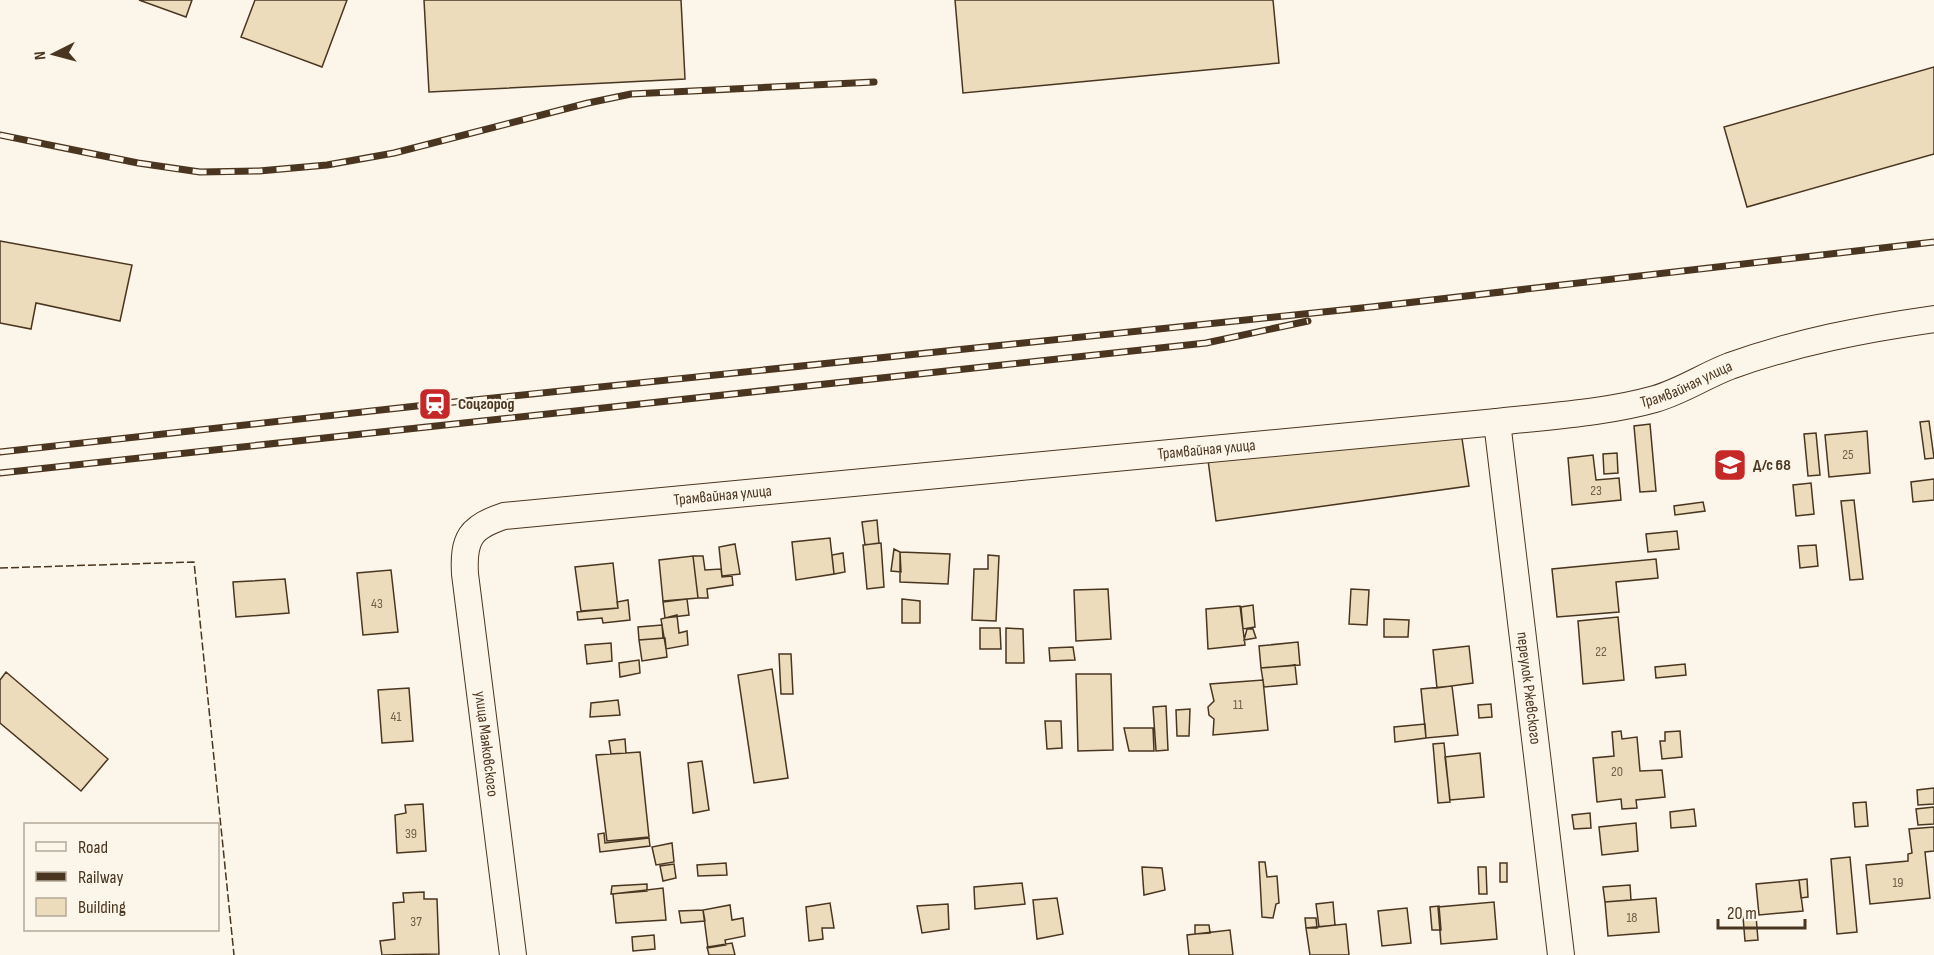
<svg xmlns="http://www.w3.org/2000/svg" width="1934" height="955" font-family="'Sofia Sans Condensed',sans-serif">
<style>
.building{fill:#ecdcbc;stroke:#4a3520;stroke-width:1.5}
.lines{fill:none;stroke-linecap:round;stroke-linejoin:round}
.street-casing{stroke:#4a3520;stroke-width:28}
.street{stroke:#fbf6e9;stroke-width:26}
.rail-casing{stroke:#4a3520;stroke-width:7}
.rail{stroke:#fbf6e9;stroke-width:4.5;stroke-dasharray:14;stroke-linecap:butt}
.fence{stroke:#4a3520;stroke-width:1.5;stroke-dasharray:8 3;stroke-linecap:butt}
.labels{text-anchor:middle;dominant-baseline:central;stroke-width:4.5;stroke-linejoin:round;paint-order:stroke}
.number-label{font-size:14px;fill:#725f47}
.street-label{font-size:16px;fill:#4a3520;stroke:#fbf6e9}
.poi-label{font-size:16px;font-weight:bold;fill:#4a3520;stroke:#fbf6e9;text-anchor:start}
</style>
<rect width="100%" height="100%" fill="#fbf6e9"/>
<path class="building" d="M139 0H192L186 17Z
M255 0H347L322 67 241 37Z
M424 0H681L685 79 429 92Z
M955 0H1273L1279 63 963 93Z
M1934 67V154L1747 207 1724 127Z
M0 241 132 265 120 321 36 303 31 329 0 323Z
M1929 421 1934 458 1925 459 1920 422Z
M1650 424 1656 491 1640 492 1634 426Z
M1460 425 1469 486 1216 521 1208 460Z
M1867 431 1870 473 1829 477 1825 435Z
M1816 433 1820 475 1808 476 1804 434Z
M1617 453 1618 473 1604 474 1603 454Z
M1593 455 1596 480 1619 478 1621 500 1572 505 1568 458Z
M1934 479V500L1913 502 1911 482Z
M1811 483 1814 514 1796 516 1793 485Z
M1854 500 1863 579 1850 580 1841 501Z
M1703 502 1705 511 1675 515 1674 506Z
M877 520 879 543 865 545 862 522Z
M1677 531 1679 549 1648 552 1646 534Z
M830 538 834 574 796 580 792 542Z
M881 543 884 587 867 589 863 545Z
M735 544 740 574 722 576 719 547Z
M1816 545 1818 566 1800 568 1798 546Z
M894 549 900 552 901 572 891 571Z
M900 552 950 554 948 584 900 582Z
M843 553 845 572 834 574 832 555Z
M988 555 999 556 996 621 972 620 974 569H988Z
M693 556H703L705 570 721 569 722 577 732 576 733 585 707 589 708 598H698Z
M693 556 698 598 663 601 659 560Z
M1656 559 1658 578 1616 582 1619 612 1557 617 1552 569Z
M613 563 618 608 581 611 575 567Z
M391 570 398 632 363 635 357 573Z
M285 579 289 613 236 617 233 582Z
M1108 589 1111 639 1076 641 1074 590Z
M1351 589 1369 590 1367 625 1349 624Z
M687 599 689 615 665 618 663 602Z
M902 599 920 601V623H902Z
M628 600 630 620 603 623 602 618 578 620 577 612 618 608 617 602Z
M1253 605 1255 627 1243 629 1241 607Z
M1240 606 1245 645 1208 649 1206 609Z
M677 615 679 633 687 631 688 645 666 649 661 619Z
M1618 617 1624 680 1583 684 1578 621Z
M1384 619 1409 620 1408 637H1384Z
M662 625 663 638 639 640 638 627Z
M980 628H1000L1001 649H980Z
M1006 628 1023 629 1024 663H1006Z
M1247 629H1253L1256 638 1244 640Z
M665 638 667 657 642 661 639 640Z
M1298 642 1300 665 1261 668 1259 646Z
M611 643 612 661 587 664 585 645Z
M1469 646 1473 683 1437 688 1433 650Z
M1073 647 1075 660 1050 661 1049 648Z
M779 654H791L793 694H781Z
M639 660 640 673 620 677 619 663Z
M1685 664 1686 675 1656 678 1655 667Z
M1295 665 1297 684 1264 687 1261 668Z
M772 669 788 778 754 783 738 675Z
M6 672 108 759 81 791 0 723V680Z
M1076 674H1111L1113 750 1078 751Z
M1263 680 1268 730 1213 735 1214 719 1209 715 1208 707 1214 701 1210 684Z
M1452 686 1458 735 1426 738 1421 689Z
M409 688 413 741 382 743 378 690Z
M618 700 620 715 590 717 591 703Z
M1491 704 1492 717 1479 718 1478 705Z
M1166 706 1168 750 1156 751 1153 707Z
M1190 709 1189 736H1177L1176 710Z
M1045 721H1061L1062 748 1047 749Z
M1425 724 1426 738 1395 742 1394 727Z
M1124 728H1153L1154 751H1129Z
M1621 731 1622 739 1637 737 1640 771 1662 770 1665 797 1636 800 1637 808 1622 809 1621 799 1597 802 1593 758 1614 756 1612 732Z
M1680 731 1682 757 1662 759 1660 741H1665V732Z
M625 739 626 753 611 754 609 741Z
M1444 743 1450 802 1438 803 1433 744Z
M640 752 649 837 607 841 596 755Z
M1480 753 1484 797 1450 800 1445 757Z
M702 761 709 810 693 813 688 763Z
M1934 788V804L1918 805 1917 790Z
M1866 802 1868 826 1855 827 1853 803Z
M423 804 426 851 397 853 395 815 406 813 405 805Z
M1934 807V824L1918 825 1916 809Z
M1694 809 1696 826 1671 828 1670 812Z
M1590 813 1591 828 1574 829 1572 815Z
M1636 823 1638 851 1602 855 1599 827Z
M1934 827V851L1925 852 1930 898 1870 904 1866 865 1908 861V854L1912 853 1909 829Z
M604 833 605 843 649 838 650 846 600 852 598 834Z
M672 843 674 862 656 865 652 847Z
M1850 857 1857 932 1837 934 1831 859Z
M1259 862H1265L1267 877 1277 876 1279 903 1276 904 1273 918 1262 917Z
M726 863 727 875 698 876 697 865Z
M1500 863H1507V882H1500Z
M674 864 676 878 663 881 660 866Z
M1142 867 1162 868 1165 890 1144 895Z
M1478 867H1486L1487 894H1479Z
M1807 879 1808 897 1801 898 1799 880Z
M1799 880 1803 911 1759 915 1756 884Z
M1022 883 1025 904 975 909 974 887Z
M647 884V891L611 894 612 886Z
M1630 885 1631 900 1605 902 1603 887Z
M663 888 666 920 616 923 613 894Z
M424 892V899H437L439 954 382 955 380 941 395 939 393 903 404 902 403 893Z
M1057 898 1063 934 1037 939 1033 900Z
M1656 898 1659 932 1608 936 1605 902Z
M1333 902 1335 925 1319 927 1316 904Z
M1494 902 1497 939 1441 944 1438 907Z
M830 903 834 928H822L823 939 809 941 806 907Z
M948 904 949 929 922 933 917 906Z
M730 905 732 920 743 918 745 936 725 940 726 945 708 948 703 910Z
M1439 906 1441 930H1432L1430 907Z
M1407 908 1411 943 1382 946 1378 911Z
M703 910 705 921 681 923 679 911Z
M1756 916 1758 940 1745 941 1743 917Z
M1305 918H1316L1317 928H1306Z
M1346 924 1349 955H1310L1306 928Z
M1195 925H1209L1210 933 1195 934Z
M1230 930 1233 955H1189L1187 935Z
M654 935 655 949 633 951 632 937Z
M732 943 735 955H709L707 947Z"/>
<g class="lines">
<defs>
<g id="street">
<path id="s1" d="M1497 422 1561 955"/>
<path id="s2" d="M513 955 465 574C463 539 470 527 504 516L1497 422C1549 416 1605 413 1655 399 1682 391 1704 376 1730 366 1797 342 1864 329 1934 319"/>
</g>
</defs>
<use href="#street" class="street-casing"/>
<use href="#street" class="street"/>
<defs>
<path id="rail" d="M0 135 138 163 200 172 259 171 327 165 394 153 588 103 631 94 874 82
M0 452 435 404 1371 307 1934 242
M0 473 1206 343 1308 321"/>
</defs>
<use href="#rail" class="rail-casing"/>
<use href="#rail" class="rail"/>
<path class="fence" d="M0 568 194 562 234 955"/>
</g>
<defs>
<symbol id="station-square" viewBox="-11 -11 22 22"><rect x="-9" y="-9" width="18" height="18" rx="4" fill="#c62828" stroke="#fbf6e9"/><path d="M-3-6H3Q5-6 5-4V2Q5 4 3 4L4.5 6H3L1.5 4h-3L-3 6H-4.5L-3 4Q-5 4-5 2V-4Q-5-6-3-6ZM-3.5-4v3h7v-3ZM-3.5 1v1.5H-2V1ZM2 1v1.5H3.5V1Z" fill="#fff"/></symbol>
<symbol id="school-square" viewBox="-11 -11 22 22"><rect x="-9" y="-9" width="18" height="18" rx="4" fill="#c62828" stroke="#fbf6e9"/><path d="M0-5L7-2L0 1L-7-2ZM-4 1L0 2.5L4 1V4Q0 6-4 4Z" fill="#fff"/></symbol>
</defs>
<g fill-rule="evenodd">
<use href="#station-square" x="416" y="385" width="38" height="38"/>
<use href="#school-square" x="1711" y="446" width="38" height="38"/>
</g>
<g class="labels">
<g class="number-label">
<text x="1848" y="454">25</text>
<text x="1596" y="490">23</text>
<text x="377" y="603">43</text>
<text x="1601" y="651">22</text>
<text x="1238" y="704">11</text>
<text x="396" y="716">41</text>
<text x="1617" y="771">20</text>
<text x="411" y="833">39</text>
<text x="1898" y="882">19</text>
<text x="1632" y="917">18</text>
<text x="416" y="921">37</text>
</g>
<g class="street-label">
<text stroke="none"><textPath href="#s2" startOffset="1654">Трамвайная улица</textPath></text>
<text stroke="none"><textPath href="#s2" startOffset="1168">Трамвайная улица</textPath></text>
<text stroke="none"><textPath href="#s2" startOffset="682">Трамвайная улица</textPath></text>
<text stroke="none"><textPath href="#s1" startOffset="268">переулок Ржевского</textPath></text>
<text transform="translate(486 744) rotate(83)">улица Маяковского</text>
</g>
<g class="poi-label">
<text x="458" y="404">Соцгород</text>
<text x="1753" y="465">Д/с 68</text>
</g>
</g>
<rect x="24" y="823" width="195" height="108" fill="#fbf6e9" stroke="#b4a999" stroke-width="1.5"/>
<rect x="36" y="842" width="30" height="9" fill="#fbf6e9" stroke="#b4a999" stroke-width="1.5"/>
<text x="78" y="853" font-size="18" fill="#4a3520">Road</text>
<rect x="36" y="872" width="30" height="9" fill="#4a3520" stroke="#b4a999" stroke-width="1.5"/>
<text x="78" y="883" font-size="18" fill="#4a3520">Railway</text>
<rect x="36" y="898" width="30" height="18" fill="#ecdcbc" stroke="#b4a999" stroke-width="1.5"/>
<text x="78" y="913" font-size="18" fill="#4a3520">Building</text>
<g transform="translate(54 54) rotate(264)" stroke="#fbf6e9" stroke-width="4.5" paint-order="stroke">
<path d="M0-4.5L10 22L0 15L-10 22Z" fill="#4a3520"/>
<text y="-9" font-size="16" font-weight="bold" text-anchor="middle" fill="#4a3520">N</text>
</g>
<path d="M1718 919v9h87v-9" fill="none" stroke="#4a3520" stroke-width="3"/>
<text x="1727" y="919" font-size="18" fill="#4a3520" stroke="#fbf6e9" stroke-width="4.5" paint-order="stroke">20 m</text>
</svg>
